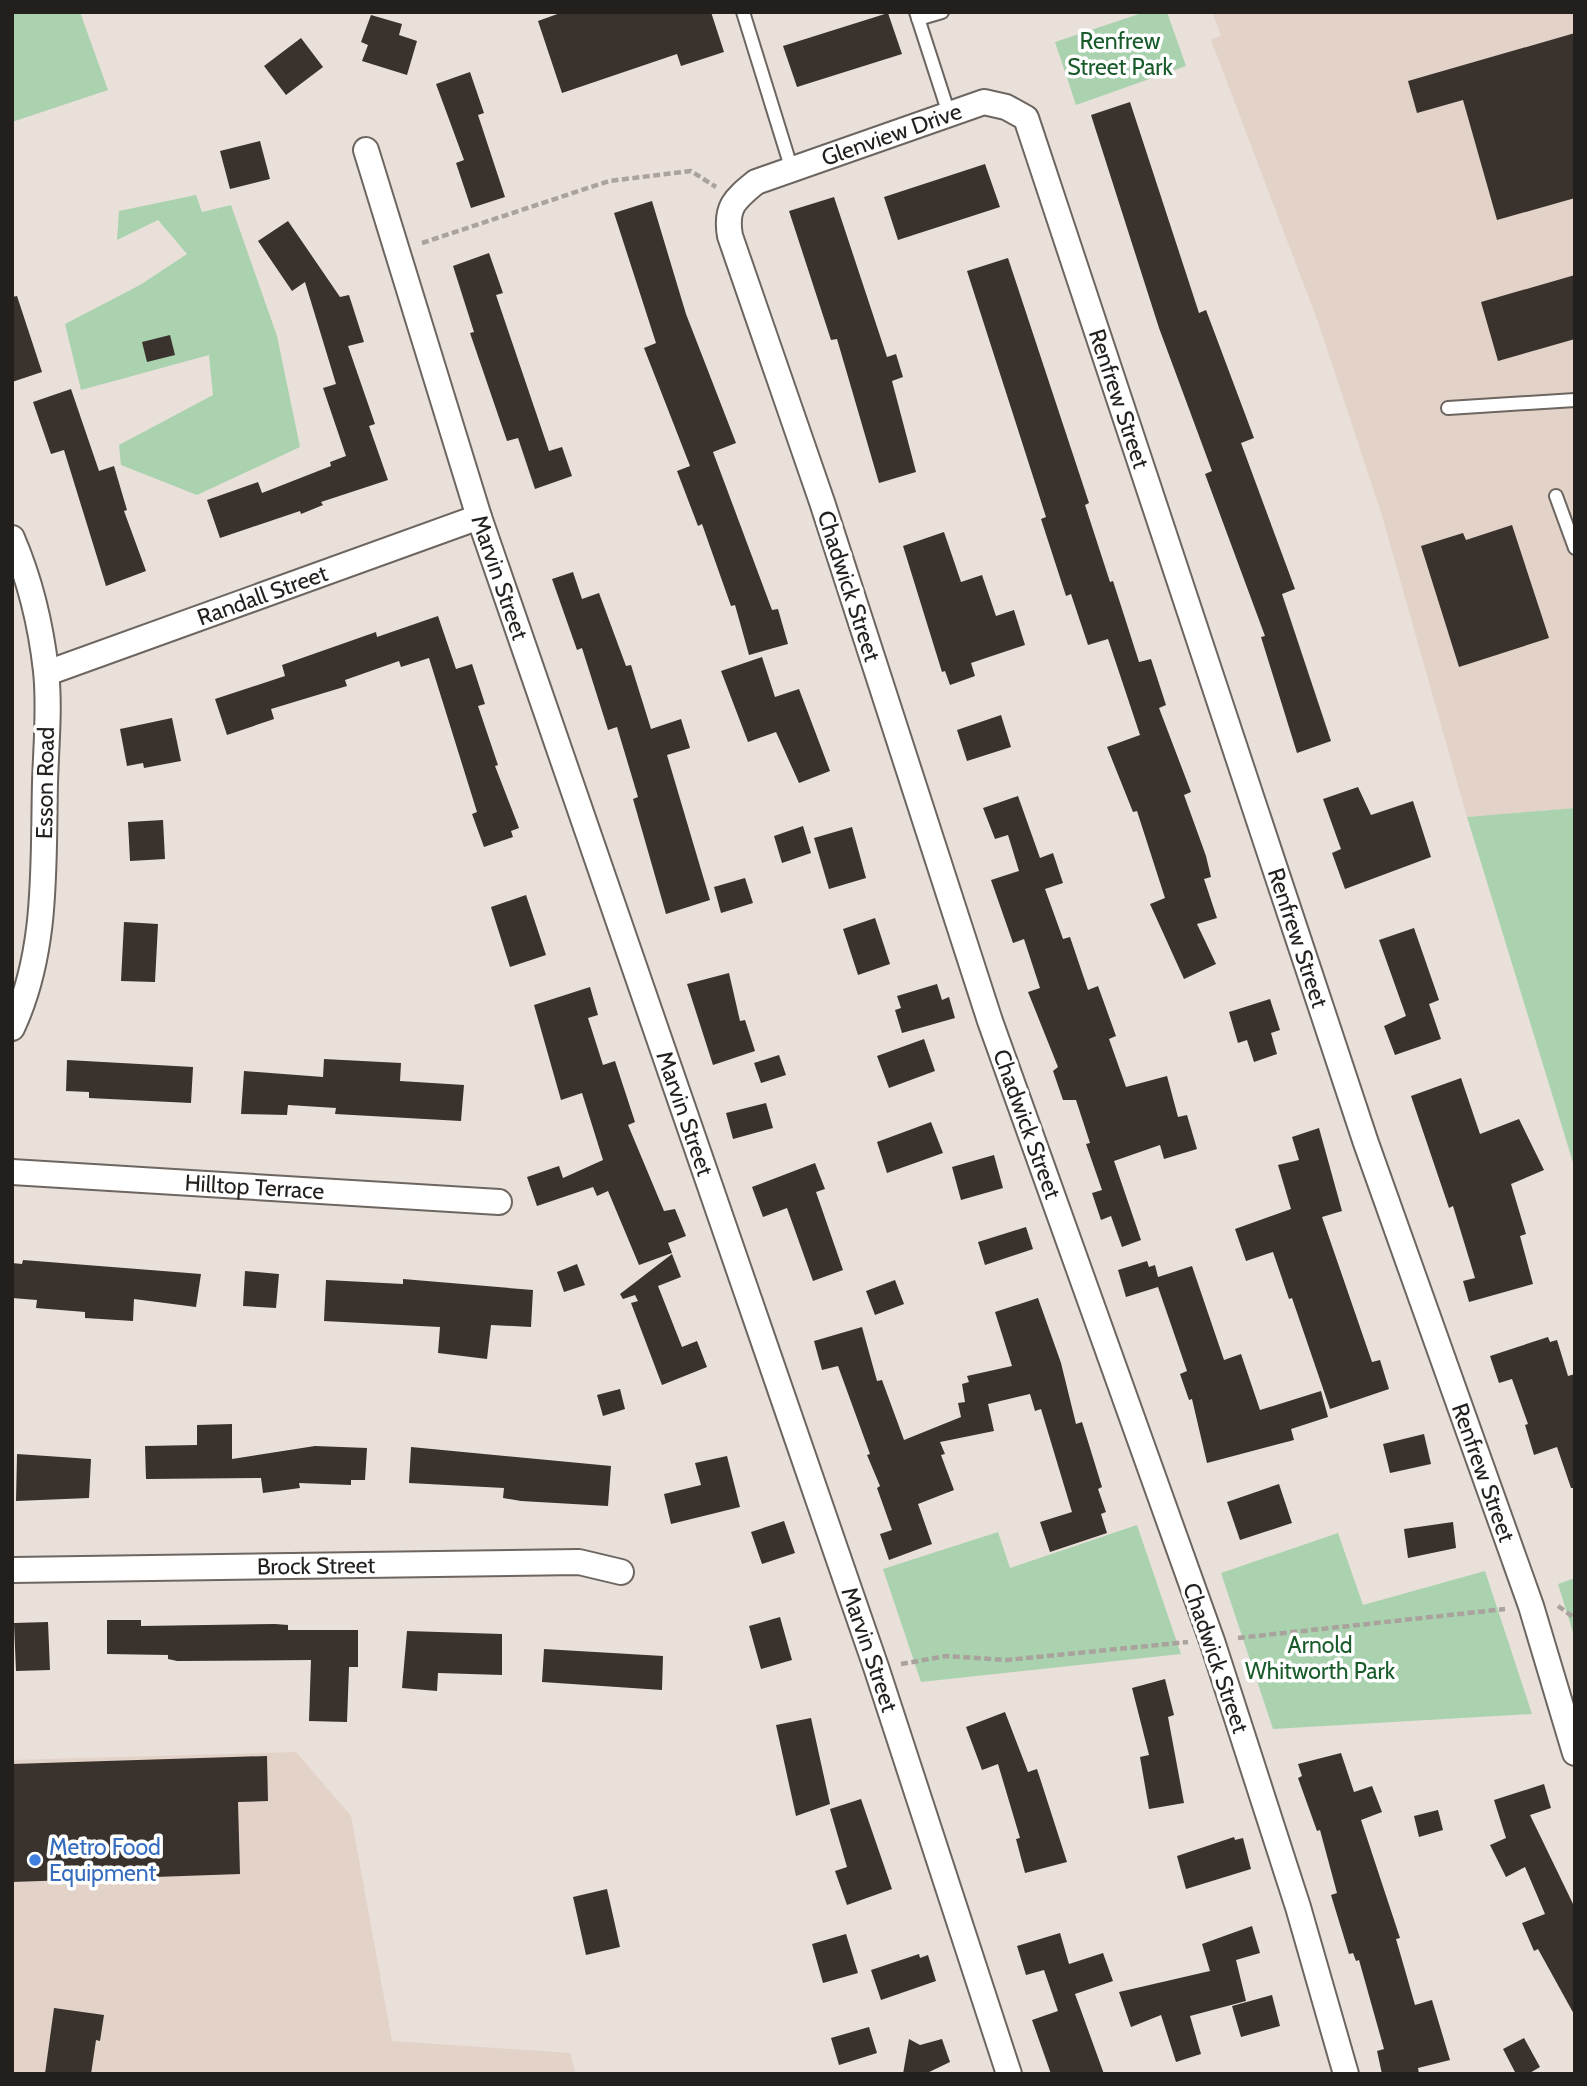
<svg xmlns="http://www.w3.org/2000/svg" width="1587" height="2086" font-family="Cabin,sans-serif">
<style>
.built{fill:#e2d2c7}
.green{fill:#aad2af}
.building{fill:#39322d}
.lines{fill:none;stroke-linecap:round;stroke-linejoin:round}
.lane-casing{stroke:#6d655f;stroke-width:16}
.street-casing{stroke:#6d655f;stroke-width:28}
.path{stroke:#a9a29d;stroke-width:4.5;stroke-dasharray:7 3.5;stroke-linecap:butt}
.lane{stroke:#fff;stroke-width:12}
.street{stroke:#fff;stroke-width:24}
.shop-dot{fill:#3f7fe0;stroke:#fff;stroke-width:2.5}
.labels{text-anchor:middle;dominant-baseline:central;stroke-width:7;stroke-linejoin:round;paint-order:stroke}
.park-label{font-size:23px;fill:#195b2b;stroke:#fff}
.street-label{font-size:23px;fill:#221f1d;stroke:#fff}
.shop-label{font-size:23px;fill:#366cbe;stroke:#fff;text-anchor:start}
</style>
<rect width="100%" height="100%" fill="#e9e0da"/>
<path class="built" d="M1212 12H1575V808L1467 817 1381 512 1318 322 1211 40 1221 35Z
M296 1752 351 1816 392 2041 570 2053 576 2074H12V1760Z"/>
<path class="green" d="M12 12H80L108 90 12 122Z
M1145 12H1167L1186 66 1076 105 1055 42Z
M196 195 202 212 231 205 277 336 300 447 197 495 121 465 119 445 213 395 209 355 81 390 65 324 140 285 187 254 158 220 117 240 119 211Z
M1575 808V1169L1467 817Z
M1137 1525 1181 1654 921 1682 883 1569 998 1532 1010 1568Z
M1338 1533 1363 1605 1485 1571 1532 1714 1273 1729 1221 1573Z
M1575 1578V1639L1558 1584Z"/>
<path class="building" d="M563 12H711L724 52 681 66 677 54 562 93 538 21Z
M888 13 902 54 797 87 783 46Z
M371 15 402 24 399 35 417 41 407 75 362 61 368 45 361 42Z
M1575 33V198L1497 220 1463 100 1417 113 1408 81Z
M301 38 323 67 286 95 264 66Z
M470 72 484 113 478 115 505 197 471 208 456 163 464 160 436 84Z
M1130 102 1199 313 1206 310 1254 438 1241 443 1295 589 1282 594 1331 741 1297 753 1261 637 1265 636 1205 474 1212 471 1159 328 1091 115Z
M260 141 270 179 230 189 220 151Z
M985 164 1000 207 898 240 884 197Z
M834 197 887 357 896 354 903 377 892 381 916 472 879 483 837 339 831 340 789 211Z
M652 201 686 314 736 443 713 452 772 610 778 609 788 644 749 655 735 605 731 606 702 524 698 526 677 471 690 466 644 348 656 343 614 213Z
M288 221 340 297 349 295 364 342 348 346 375 424 369 426 388 480 321 502 323 505 301 514 300 511 220 538 207 500 258 482 262 493 331 466 330 462 346 456 323 388 336 384 305 282 292 291 258 241Z
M489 253 503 293 496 295 549 451 562 447 572 476 535 489 518 438 507 441 470 333 474 332 453 266Z
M1008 258 1089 503 1085 505 1110 582 1113 581 1139 662 1151 659 1166 705 1159 708 1191 792 1184 795 1206 856 1211 877 1204 879 1217 918 1197 924 1216 964 1184 979 1150 904 1165 898 1137 811 1133 812 1107 747 1140 735 1108 639 1088 645 1071 594 1066 596 1041 519 1046 517 967 271Z
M1575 275V339L1498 361 1481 302Z
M17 296 42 372 12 382V297Z
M170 335 175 355 147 362 142 342Z
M71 389 99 471 114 466 127 510 124 511 146 571 106 586 64 450 51 454 33 402Z
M1512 525 1549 638 1459 667 1421 546 1463 533 1466 540Z
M944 532 961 582 982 575 996 616 1014 610 1025 645 971 663 975 676 950 685 945 671 942 672 903 546Z
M573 572 582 599 599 593 626 666 631 665 651 729 681 719 690 748 667 755 710 900 666 914 633 799 638 797 617 727 608 730 582 648 577 650 552 579Z
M438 616 456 669 472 664 485 704 478 706 498 765 495 766 519 828 511 831 513 837 484 847 472 814 477 812 429 658 401 667 399 661 345 680 347 686 271 709 274 719 227 735 215 699 285 676 282 665 376 632 377 637Z
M762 657 775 697 799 689 830 771 799 783 776 732 748 742 721 671Z
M1001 715 1011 747 967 761 957 730Z
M172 718 181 761 144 768 143 763 127 766 120 729Z
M1358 787 1371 815 1413 801 1431 857 1345 889 1332 853 1341 849 1323 799Z
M1018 796 1040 858 1053 853 1063 883 1045 889 1063 939 1070 937 1088 990 1098 986 1116 1036 1109 1039 1126 1087 1167 1076 1178 1117 1187 1115 1197 1149 1164 1159 1160 1145 1114 1161 1141 1240 1122 1247 1111 1216 1101 1220 1092 1193 1102 1190 1086 1144 1090 1143 1076 1100H1063L1053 1071 1058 1067 1028 992 1040 988 1024 939 1013 943 991 880 1019 871 1008 835 995 839 983 808Z
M163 820 165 859 130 861 128 822Z
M803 826 811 853 782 863 774 836Z
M852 827 866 878 829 889 814 838Z
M745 878 753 903 721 913 714 887Z
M526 895 546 955 510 967 491 907Z
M875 918 890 964 858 975 843 929Z
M124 922 158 924 155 982 121 981Z
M1414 928 1439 1000 1429 1004 1441 1039 1395 1055 1384 1026 1406 1016 1379 940Z
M729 973 740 1021 745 1020 755 1051 713 1065 687 984Z
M937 984 942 1000 949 997 955 1018 902 1033 895 1010 901 1008 897 996Z
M590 987 598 1015 588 1018 603 1065 615 1061 635 1122 628 1125 664 1211 675 1209 686 1236 668 1243 672 1253 639 1265 608 1191 597 1196 593 1187 537 1206 527 1177 559 1166 563 1178 603 1160 582 1093 561 1100 534 1005Z
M1270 999 1280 1030 1271 1033 1277 1054 1254 1062 1247 1040 1238 1043 1229 1012Z
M924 1039 935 1071 889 1088 877 1056Z
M779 1055 786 1075 761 1083 754 1063Z
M324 1059 401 1063 400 1081 464 1085 461 1121 335 1114 336 1108 288 1105 287 1115 241 1114 244 1071 323 1077Z
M67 1060 193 1067 191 1103 89 1098V1092L66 1091Z
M1461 1078 1480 1134 1519 1119 1544 1170 1511 1184 1526 1234 1520 1236 1533 1284 1469 1302 1463 1281 1475 1278 1453 1206 1449 1208 1411 1096Z
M766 1103 773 1128 733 1139 726 1113Z
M931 1122 943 1153 887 1173 877 1142Z
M1319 1128 1342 1211 1322 1217 1372 1362 1380 1360 1389 1389 1330 1409 1292 1298 1289 1299 1273 1252 1246 1261 1235 1229 1291 1209 1278 1165 1299 1160 1292 1137Z
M994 1155 1003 1188 961 1200 952 1167Z
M815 1163 825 1189 816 1192 843 1270 813 1281 787 1208 763 1217 752 1187Z
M1026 1227 1033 1249 985 1265 978 1242Z
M672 1254 681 1277 658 1286 682 1347 697 1341 707 1367 662 1385 631 1303 638 1301 635 1295 623 1299 620 1294Z
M23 1260 201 1274 196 1307 134 1299 133 1321 85 1318V1312L36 1308 37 1300 12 1298V1263L22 1264Z
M1147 1261 1149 1267 1155 1265 1158 1277 1192 1266 1224 1360 1241 1354 1260 1410 1321 1391 1328 1417 1291 1429 1294 1440 1207 1463 1192 1399 1189 1400 1180 1374 1187 1371 1158 1287 1126 1297 1118 1270Z
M577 1264 585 1285 564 1292 557 1272Z
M245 1271 279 1274 276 1308 243 1306Z
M403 1279 533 1290 531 1327 491 1325 487 1359 438 1353 440 1327 324 1321 326 1280 403 1284Z
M895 1280 904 1304 875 1315 866 1291Z
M1038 1298 1061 1363 1076 1424 1082 1422 1102 1487 1098 1489 1106 1512 1101 1514 1107 1533 1050 1552 1040 1522 1072 1512 1041 1409 1035 1411 1030 1394 988 1404 994 1431 940 1442 945 1454 941 1455 954 1490 918 1504 932 1544 889 1560 880 1534 892 1530 877 1488 880 1486 867 1455 870 1454 838 1366 822 1370 814 1341 862 1327 877 1381 882 1380 904 1440 961 1417 958 1403 965 1402 962 1384 969 1382 967 1376 1012 1366 995 1312Z
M1548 1337 1550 1342 1557 1340 1568 1376 1575 1374V1488H1571L1557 1447 1534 1455 1525 1425 1528 1424 1512 1379 1499 1383 1490 1356Z
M620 1389 625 1409 603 1416 597 1395Z
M232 1424V1459L315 1446 367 1448 365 1480H351V1485L299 1483 300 1488 263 1493 261 1478 146 1479 145 1446 197 1445V1425Z
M1424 1434 1431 1464 1390 1473 1383 1444Z
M411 1447 611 1466 608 1506 521 1501 503 1498 504 1488 409 1483Z
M17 1454 91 1459 89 1498 16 1501Z
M727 1456 740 1507 671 1524 664 1494 701 1485 695 1463Z
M1279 1484 1292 1523 1240 1540 1227 1502Z
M784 1521 795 1553 762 1564 751 1532Z
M1453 1522 1456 1548 1408 1558 1404 1529Z
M780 1617 792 1660 761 1669 749 1626Z
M107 1620H141V1626L275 1624 288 1625V1630H358V1667H349L347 1722 309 1721 311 1660 177 1661 168 1659V1655L107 1654Z
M48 1622 50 1670 16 1671 14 1623Z
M407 1631 502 1634V1675L438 1673 437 1691 402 1688Z
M544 1649 663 1656 662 1690 542 1682Z
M1165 1679 1174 1715 1168 1717 1184 1803 1149 1809 1140 1757 1149 1755 1132 1688Z
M1005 1712 1028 1772 1037 1769 1067 1862 1025 1873 1016 1839 1020 1838 998 1764 982 1770 966 1727Z
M811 1718 830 1804 796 1816 776 1725Z
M1341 1753 1354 1792 1372 1786 1382 1812 1361 1820 1400 1938 1396 1939 1415 2005 1432 2000 1450 2060 1418 2068 1419 2074H1382L1377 2051 1384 2049 1359 1960 1356 1961 1353 1953 1349 1954 1331 1895 1337 1893 1320 1830 1317 1831 1298 1778 1302 1776 1298 1764Z
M267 1756 268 1801 238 1802 240 1874 12 1882V1764Z
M1544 1784 1551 1808 1530 1815 1575 1908V2016L1538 1949 1534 1951 1522 1923 1545 1914 1525 1867 1506 1877 1490 1845 1506 1838 1494 1800Z
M861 1799 892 1889 847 1905 835 1871 847 1867 830 1809Z
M1438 1810 1443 1830 1419 1837 1414 1816Z
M1234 1837 1235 1840 1243 1838 1251 1869 1186 1889 1177 1856Z
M607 1889 620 1947 586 1955 573 1897Z
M1252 1926 1260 1953 1236 1960 1246 2001 1190 2016 1201 2054 1176 2062 1161 2015 1131 2027 1119 1992 1210 1971 1202 1944Z
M1060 1933 1069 1964 1103 1953 1113 1981 1075 1994 1104 2074H1051L1032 2020 1058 2011 1044 1970 1026 1975 1017 1946Z
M846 1934 858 1973 823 1983 812 1944Z
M919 1954 920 1958 928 1955 936 1981 881 2000 871 1970Z
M1272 1995 1280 2026 1241 2037 1232 2006Z
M54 2008 104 2015 100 2041 96 2040 91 2074H45Z
M869 2027 877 2053 839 2065 831 2038Z
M1524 2038 1540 2067 1528 2074H1516L1503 2049Z
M909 2039 920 2045 942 2039 950 2062 925 2074H903Z"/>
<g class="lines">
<defs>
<path id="lane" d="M743 12 791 167
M916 12 949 114
M918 19 942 12
M1448 408 1575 400
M1556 496 1575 548"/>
<g id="street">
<path id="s1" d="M366 150 479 517 876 1667 1009 2074"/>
<path d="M12 538C30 580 41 626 46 671 50 707 46 747 45 783 43 865 48 952 12 1028"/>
<path id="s2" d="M47 673 479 517"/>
<path id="s3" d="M12 1172 499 1202"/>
<path id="s4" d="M12 1570 579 1562 621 1572"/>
<path id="s5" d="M1346 2074 1298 1907 1212 1641 990 1021 822 502 730 236C725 207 735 199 756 182L984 102 1006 107 1026 118 1366 1143 1531 1606 1575 1753"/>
</g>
</defs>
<use href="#lane" class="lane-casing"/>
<use href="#street" class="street-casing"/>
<path class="path" d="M422 243 609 181 691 171 716 187
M1558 1606 1575 1618
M1238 1638 1505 1609
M901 1664 946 1656 1007 1660 1188 1642"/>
<use href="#lane" class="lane"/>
<use href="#street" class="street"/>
</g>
<circle class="shop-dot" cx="35" cy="1860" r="7"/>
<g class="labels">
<g class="park-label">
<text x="1120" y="41">Renfrew<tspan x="1120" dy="26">Street Park</tspan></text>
<text x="1320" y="1645">Arnold<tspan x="1320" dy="26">Whitworth Park</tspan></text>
</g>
<g class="street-label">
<text stroke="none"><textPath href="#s5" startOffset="2147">Glenview Drive</textPath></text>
<text stroke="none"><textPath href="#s5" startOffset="2586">Renfrew Street</textPath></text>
<text stroke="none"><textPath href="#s1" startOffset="448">Marvin Street</textPath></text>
<text transform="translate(849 586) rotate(72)">Chadwick Street</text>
<text stroke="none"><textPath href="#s2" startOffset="229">Randall Street</textPath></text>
<text transform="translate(45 783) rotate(-89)">Esson Road</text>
<text stroke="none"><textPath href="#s5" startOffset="3154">Renfrew Street</textPath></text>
<text stroke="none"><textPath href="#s1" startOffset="1015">Marvin Street</textPath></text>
<text transform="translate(1027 1124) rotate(70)">Chadwick Street</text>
<text stroke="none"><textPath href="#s3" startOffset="243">Hilltop Terrace</textPath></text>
<text stroke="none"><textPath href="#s5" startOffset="3720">Renfrew Street</textPath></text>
<text stroke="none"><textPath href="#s4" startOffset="304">Brock Street</textPath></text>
<text stroke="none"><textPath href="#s1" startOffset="1582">Marvin Street</textPath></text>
<text transform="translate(1216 1658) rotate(71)">Chadwick Street</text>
</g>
<g class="shop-label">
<text x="49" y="1847">Metro Food<tspan x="49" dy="26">Equipment</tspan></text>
</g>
</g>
<rect width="1587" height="2086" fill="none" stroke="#221f1d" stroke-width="28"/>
</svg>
